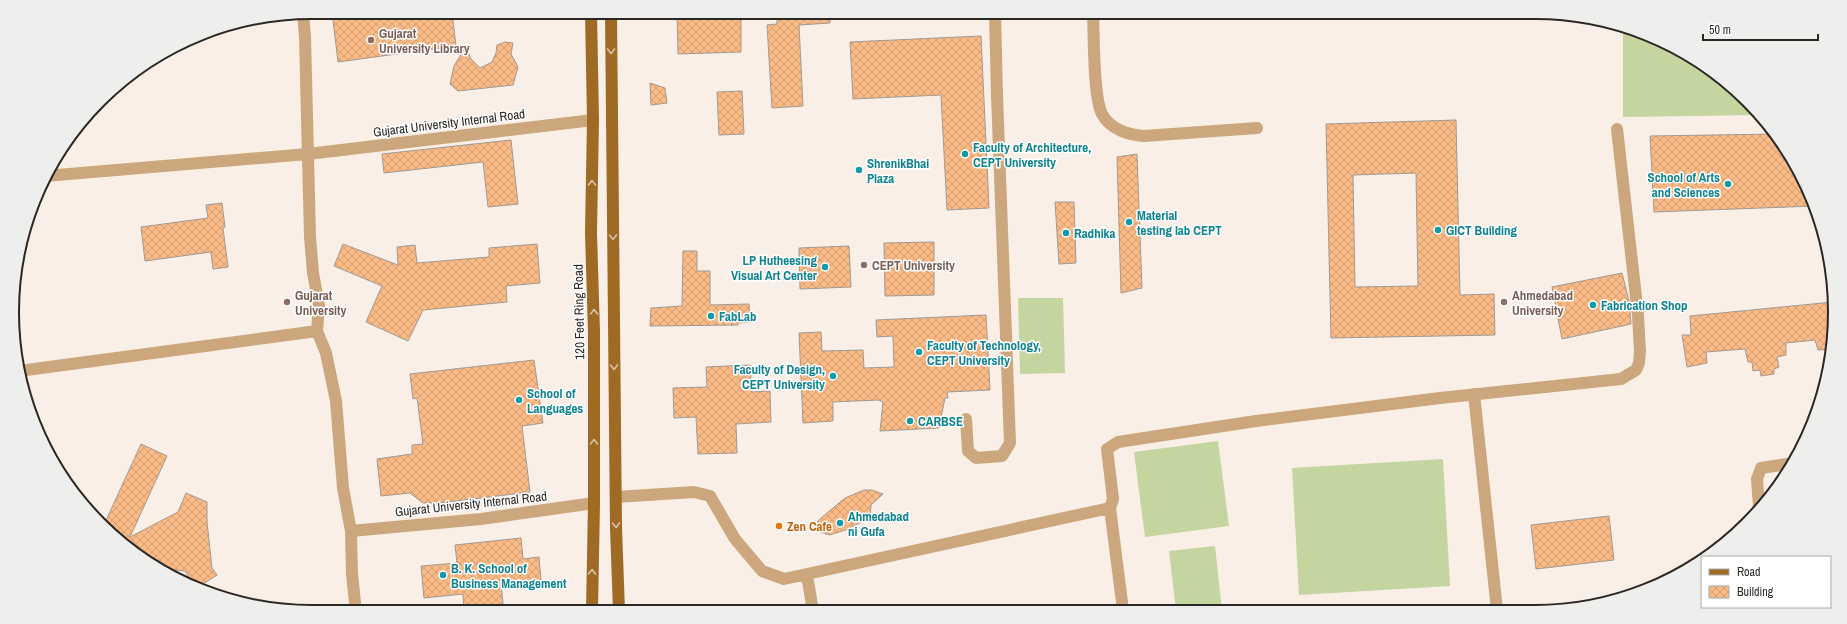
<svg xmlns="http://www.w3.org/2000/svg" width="1847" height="624" font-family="'Archivo Narrow',sans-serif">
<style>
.pitch{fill:#c4d5a0}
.building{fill:url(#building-cross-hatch);stroke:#a29991;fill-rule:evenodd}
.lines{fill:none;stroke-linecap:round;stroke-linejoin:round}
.minor{stroke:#cca77d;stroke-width:12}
.major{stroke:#9f6a23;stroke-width:12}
.oneway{stroke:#d9c3a7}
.education-dot{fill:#8d6e63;stroke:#fff;stroke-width:1.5}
.culture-dot{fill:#0f9aa8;stroke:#fff;stroke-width:1.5}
.food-dot{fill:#e8710a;stroke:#fff;stroke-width:1.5}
.labels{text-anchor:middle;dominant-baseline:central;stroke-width:3;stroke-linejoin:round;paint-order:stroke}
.education-label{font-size:13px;font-weight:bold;fill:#785e54;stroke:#fff;text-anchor:start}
.street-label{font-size:13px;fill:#2b2724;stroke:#fff}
.culture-label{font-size:13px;font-weight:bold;fill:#0d838f;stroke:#fff;text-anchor:start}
.food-label{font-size:13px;font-weight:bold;fill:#c56008;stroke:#fff;text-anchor:start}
.rim{fill:none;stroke:#2b2724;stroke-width:2}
</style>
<defs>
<pattern id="building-cross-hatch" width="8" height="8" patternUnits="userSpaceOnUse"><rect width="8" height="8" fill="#f9ba86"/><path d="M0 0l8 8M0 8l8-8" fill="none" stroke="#d6a074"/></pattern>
</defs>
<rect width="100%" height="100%" fill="#f9efe6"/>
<path class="pitch" d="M1623 26 1667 43 1717 74 1761 115 1623 117Z
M1018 298H1063L1065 373 1020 374Z
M1218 441 1229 526 1145 537 1134 452Z
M1443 459 1450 586 1299 595 1292 468Z
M1215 546 1222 610H1176L1169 551Z"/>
<path class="building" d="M332 12H452L456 46 338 62Z
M677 12H741V52L678 54Z
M777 12H830V23L799 25 803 106 772 108 767 25 777 24Z
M981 36 989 208 947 210 941 95 853 99 850 42Z
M505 42 513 43 511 54 518 67 513 85 458 91 450 84 454 66 466 46 471 59 480 68 492 62 496 53 497 45Z
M650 83 665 88 667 103 651 105Z
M742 91 744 134 719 135 717 92Z
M1456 120 1460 295 1494 294 1495 335 1331 338 1326 124ZM1416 173 1418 286 1355 287 1353 175Z
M1775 134 1795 162 1815 206 1654 212 1650 136Z
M511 140 518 204 488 207 483 162 384 173 382 154Z
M1137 154 1142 288 1121 293 1117 157Z
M1055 202H1074L1076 263 1059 264Z
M222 203 225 227 223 228 228 267 213 269 211 252 145 261 141 227 208 218 206 205Z
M934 242V295L885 296 884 243Z
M343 244 398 265 397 247 415 245 417 263 489 257V248L537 244 540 283 506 286 507 302 423 310 408 341 366 322 382 286 334 266Z
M849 246 851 287 800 289 799 248Z
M683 251H697V271H710V305L749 304 750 322 738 323V325L650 326 651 308 682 306Z
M1622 273 1629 301 1631 324 1562 339 1552 287Z
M1833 302 1834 331 1832 349 1818 350 1815 340 1786 343V355L1777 357 1779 367 1774 369V374L1761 376 1760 370 1753 371 1752 362H1748L1745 349 1706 352 1707 363 1687 367 1682 335H1691L1690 316Z
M986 315 990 390 947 392 948 398H945L939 428 880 431 883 402 878 400 833 402V421L803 423 799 333 821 332 822 351 863 350 864 368 894 367 893 336 877 337 876 320Z
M534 360 543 423 522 426 530 492 440 503H423L410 493 381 496 377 459 412 454V445L423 444 417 398 413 399 410 374Z
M750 365 752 392 770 391 771 422 736 424 737 453 698 454 696 417 674 418 673 388 707 387 706 367Z
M141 444 167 456 130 537 178 512 186 493 207 502V522L212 568 217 575 200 586 193 583 185 571 162 569 145 561 103 527Z
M864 490H872L883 494 871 505 870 519 865 520 848 529 830 535 810 529 821 518 845 498Z
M1609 516 1614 560 1536 569 1531 525Z
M521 538 523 559 539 557 541 580 501 583 503 604 464 609 463 594 424 598 421 566 457 563 455 545Z"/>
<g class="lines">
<path class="minor" d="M1093 12C1094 34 1093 97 1102 114 1110 129 1128 135 1144 136L1257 128
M303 13 305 37 310 237 313 273 319 305 317 331 326 353 336 401 343 488 351 531 352 574 356 612
M45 176 308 154 593 120
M19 371 317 331
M1474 394 1497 610
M966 419 968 451 976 458 1002 456 1010 443 997 95 995 12
M616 497 694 492 710 496 735 539 762 571 784 579 1110 508 1113 499 1107 449 1118 442 1256 421 1440 398 1621 379 1636 370 1639 363 1640 351 1638 315 1617 129
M1759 506 1757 479 1761 468 1794 463
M1110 508 1123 610
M351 531 481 519 594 503
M807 575 813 611"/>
<path class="major" d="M591 12 593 120 591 233 594 332V503L592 611
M611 12 616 528 619 611"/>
</g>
<defs><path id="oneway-chevron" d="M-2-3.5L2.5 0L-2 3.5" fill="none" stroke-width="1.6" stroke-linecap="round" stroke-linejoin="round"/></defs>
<g class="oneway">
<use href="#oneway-chevron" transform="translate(611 51) rotate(90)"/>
<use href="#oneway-chevron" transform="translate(592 183) rotate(-89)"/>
<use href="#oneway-chevron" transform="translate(613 237) rotate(89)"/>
<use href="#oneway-chevron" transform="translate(594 312) rotate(-92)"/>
<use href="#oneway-chevron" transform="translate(614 367) rotate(89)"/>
<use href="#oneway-chevron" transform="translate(594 442) rotate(-90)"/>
<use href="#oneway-chevron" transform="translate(616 525) rotate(89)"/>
<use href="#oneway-chevron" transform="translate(592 572) rotate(-89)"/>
</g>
<g class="education-dot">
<circle cx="371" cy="40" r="4"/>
<circle cx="864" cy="265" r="4"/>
<circle cx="287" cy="302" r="4"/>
<circle cx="1504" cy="302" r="4"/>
</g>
<g class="culture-dot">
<circle cx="965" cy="154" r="4"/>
<circle cx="859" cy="170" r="4"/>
<circle cx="1728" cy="184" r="4"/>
<circle cx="1129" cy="222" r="4"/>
<circle cx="1438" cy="230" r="4"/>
<circle cx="1066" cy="233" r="4"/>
<circle cx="825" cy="267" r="4"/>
<circle cx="1593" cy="305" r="4"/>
<circle cx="711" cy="316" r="4"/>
<circle cx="919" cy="352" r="4"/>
<circle cx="833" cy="376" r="4"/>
<circle cx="519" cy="400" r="4"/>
<circle cx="910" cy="421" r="4"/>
<circle cx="840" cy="523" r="4"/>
<circle cx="443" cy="575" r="4"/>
</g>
<circle class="food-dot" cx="779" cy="526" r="4"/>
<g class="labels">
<g class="education-label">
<text x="379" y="33">Gujarat<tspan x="379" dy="15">University Library</tspan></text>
<text x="872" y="265">CEPT University</text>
<text x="295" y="295">Gujarat<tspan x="295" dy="15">University</tspan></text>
<text x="1512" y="295">Ahmedabad<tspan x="1512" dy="15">University</tspan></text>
</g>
<g class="street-label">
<text transform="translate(449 123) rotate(-7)">Gujarat University Internal Road</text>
<text transform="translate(579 312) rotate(-91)">120 Feet Ring Road</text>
<text transform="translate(471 504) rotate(-6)">Gujarat University Internal Road</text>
</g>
<g class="culture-label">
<text x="973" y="147">Faculty of Architecture,<tspan x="973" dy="15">CEPT University</tspan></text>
<text x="867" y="163">ShrenikBhai<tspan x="867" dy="15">Plaza</tspan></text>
<text x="1720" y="177" text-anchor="end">School of Arts<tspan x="1720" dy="15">and Sciences</tspan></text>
<text x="1137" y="215">Material<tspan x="1137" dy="15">testing lab CEPT</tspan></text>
<text x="1446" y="230">GICT Building</text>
<text x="1074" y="233">Radhika</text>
<text x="817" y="260" text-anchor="end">LP Hutheesing<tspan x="817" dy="15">Visual Art Center</tspan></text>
<text x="1601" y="305">Fabrication Shop</text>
<text x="719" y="316">FabLab</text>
<text x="927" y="345">Faculty of Technology,<tspan x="927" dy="15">CEPT University</tspan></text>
<text x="825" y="369" text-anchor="end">Faculty of Design,<tspan x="825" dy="15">CEPT University</tspan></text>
<text x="527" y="393">School of<tspan x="527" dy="15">Languages</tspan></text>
<text x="918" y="421">CARBSE</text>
<text x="848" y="516">Ahmedabad<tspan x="848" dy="15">ni Gufa</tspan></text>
<text x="451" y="568">B. K. School of<tspan x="451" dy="15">Business Management</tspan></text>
</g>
<g class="food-label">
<text x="787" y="526">Zen Cafe</text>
</g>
</g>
<path d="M0 0H1847V624H0ZM312 19H1535A293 293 0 0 1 1828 312V312A293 293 0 0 1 1535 605H312A293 293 0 0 1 19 312V312A293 293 0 0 1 312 19Z" fill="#eeeeed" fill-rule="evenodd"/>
<path class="rim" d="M312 19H1535A293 293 0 0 1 1828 312V312A293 293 0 0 1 1535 605H312A293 293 0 0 1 19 312V312A293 293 0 0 1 312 19Z"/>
<rect x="1701" y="556" width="130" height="52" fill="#ffffff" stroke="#aaa9a7"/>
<rect x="1709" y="569" width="20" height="6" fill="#9f6a23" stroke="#aaa9a7"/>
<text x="1737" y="576" font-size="12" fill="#2b2724">Road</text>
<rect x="1709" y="586" width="20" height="12" fill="url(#building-cross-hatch)" stroke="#aaa9a7"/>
<text x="1737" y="596" font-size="12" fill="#2b2724">Building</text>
<path d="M1703 34v6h115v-6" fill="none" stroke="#2b2724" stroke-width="2"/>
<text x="1709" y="34" font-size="12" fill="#2b2724" stroke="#ffffff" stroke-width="3" paint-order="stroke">50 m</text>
</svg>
